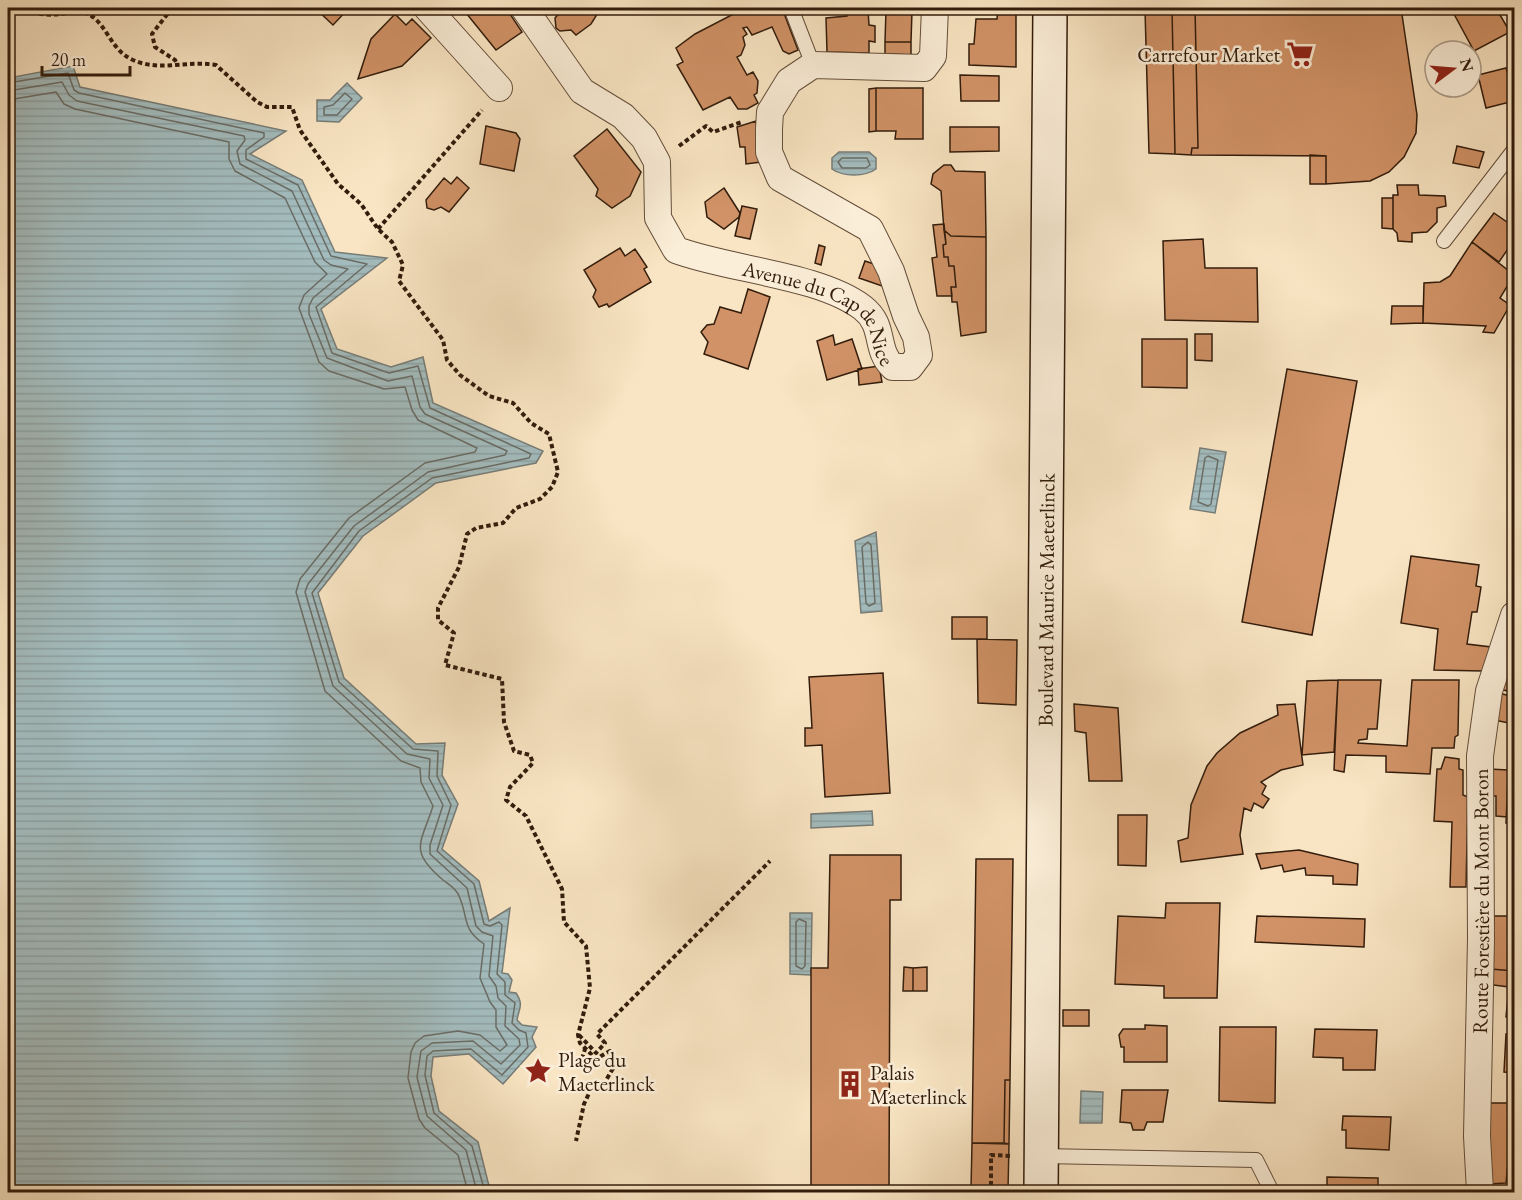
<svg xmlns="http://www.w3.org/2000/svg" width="1522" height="1200" font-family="'EB Garamond',serif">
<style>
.water{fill:url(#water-rules);stroke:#767c77;stroke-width:1.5}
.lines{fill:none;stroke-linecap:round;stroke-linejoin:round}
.shore{stroke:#6a6c65;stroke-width:1.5}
.building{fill:#d09266;stroke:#321c0c;stroke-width:1.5}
.lane-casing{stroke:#644e3a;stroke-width:16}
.street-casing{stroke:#644e3a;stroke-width:28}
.secondary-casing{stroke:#321c0c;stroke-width:36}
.path{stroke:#321c0c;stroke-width:4;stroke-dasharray:4.5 3;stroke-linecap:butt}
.lane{stroke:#fbeed8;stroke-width:14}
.street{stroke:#fbeed8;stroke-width:26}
.secondary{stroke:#fbeed8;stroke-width:33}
.labels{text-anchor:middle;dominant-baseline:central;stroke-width:5;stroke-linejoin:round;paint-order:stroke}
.poi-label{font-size:21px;fill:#321c0c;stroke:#fbeed8;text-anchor:start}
.street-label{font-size:21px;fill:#321c0c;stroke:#fbeed8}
</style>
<defs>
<pattern id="water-rules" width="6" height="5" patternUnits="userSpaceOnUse" patternTransform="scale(1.5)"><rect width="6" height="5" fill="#a3bcbe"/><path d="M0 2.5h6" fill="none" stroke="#8da1a2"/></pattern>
</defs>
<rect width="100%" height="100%" fill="#f9e5c3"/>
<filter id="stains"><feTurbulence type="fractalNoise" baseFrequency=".00333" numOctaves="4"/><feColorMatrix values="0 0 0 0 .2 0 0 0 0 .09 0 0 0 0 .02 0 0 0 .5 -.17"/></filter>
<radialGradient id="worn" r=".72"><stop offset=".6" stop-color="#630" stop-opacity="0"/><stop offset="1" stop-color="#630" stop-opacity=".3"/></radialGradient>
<path class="water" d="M73 66 80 87 286 131 250 154 302 180 335 252 387 258 321 309 337 349 391 367 423 357 433 403 543 451 536 463 436 483 363 536 318 593 344 678 416 744 445 743 442 775 458 804 442 849 479 881 489 921 510 908 502 973 508 974 512 980 509 992 516 993C524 1005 519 1008 517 1020L522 1025 537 1027 532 1037 536 1047 503 1084 469 1054 433 1057 431 1076 439 1111 478 1142 490 1190 497 1192H8V78Z
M347 83 362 98 339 122 317 121V100H330Z
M839 152H869L876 158V169C865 177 843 177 832 169V158Z
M1200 448 1226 452 1215 513 1190 509Z
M876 532 882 611 861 613 855 541Z
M872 811 873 825 811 828V814Z
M790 913H812L811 975 790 974Z
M1081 1091 1103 1092 1102 1123H1080Z"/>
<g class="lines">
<path class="shore" d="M8 83 68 73 74 90 79 93 264 133V137L246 150V159L298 185 331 256 367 264 316 307 332 353 389 373 418 366 430 408 531 454 529 458 432 478 359 531 312 593 339 682 413 749 438 751 437 776 451 805 437 851 474 884 484 924 490 926 499 922 502 925 497 974 505 982V995L515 1003 512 1023 519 1030 526 1033 528 1047 502 1075 471 1049 433 1051 427 1056 425 1075 434 1113 472 1146 485 1192
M8 91 62 82 69 95 77 101 244 136 245 140 237 151 240 164 292 191 324 260 331 265 348 269 313 298 309 306V314L327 358 388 381 412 376 420 407 425 414 507 451 505 455 428 472 354 526 308 584 305 592 333 686 407 754 430 759 429 778 443 805 430 845V854L467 888 476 926 482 932 493 936 489 976 496 986 498 998 506 1006 505 1026 519 1039 520 1045 501 1064 473 1041 432 1043 421 1051 417 1077 427 1116 466 1150 477 1192
M345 93 352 99 337 115H324V107L333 105Z
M8 100 56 92 64 104 75 109 229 142V159L235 171 285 198 315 262 327 274 304 295 299 308 319 362 329 371 384 389 405 387 412 410 418 420 477 448 475 452 425 463 349 518 300 579 296 592 325 691 401 761 420 768 421 782 433 806C421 844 408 850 443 880 448 884 457 889 459 896 469 918 461 928 484 944L480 978 490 1002 496 1010V1027L507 1045 500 1051 480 1035 458 1031 424 1036 415 1043 411 1052 408 1078 419 1119 425 1128 458 1155 468 1192
M842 158H867L870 165 866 168H842L838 162Z
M1208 456 1218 460 1211 504 1208 506 1198 502 1205 458Z
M868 542 871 545 875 603 869 606 866 603 862 547Z
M799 919 806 922 805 966 802 969 796 966V922Z"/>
</g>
<path class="building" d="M315 8H349L333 25Z
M462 8H506L522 32 496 50Z
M564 8H601L591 24 576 35 571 30 560 31 556 28 555 18Z
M745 8H782L798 50 789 54 783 51 772 27 752 35 747 27 743 28 747 34 743 37 745 45 741 55 737 57 747 75 753 72 758 81 757 93 754 95 758 103 747 109H738L730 97 703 110 677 65 683 62 676 48 695 34Z
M998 8H1016V67L969 65V44H974L976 19H997Z
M1147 8H1195L1198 148H1192L1191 155 1175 154 1172 10H1145Z
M1195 8H1401L1417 115 1416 133 1404 157 1389 172 1370 181 1326 184V156L1191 155 1192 148H1198Z
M1464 8H1496L1510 32 1474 51 1454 14Z
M847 9 868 10 869 25 875 26V42L869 41V53L827 52 826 18 847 16Z
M886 10 912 11 911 42H885Z
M1145 10H1172L1175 154 1149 153Z
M395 14 406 25 412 19 431 38 402 66 358 79 371 39Z
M885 42H911V55L885 54Z
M1506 68 1509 78 1514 79V101L1486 108 1478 75Z
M960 75 999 76V101H961Z
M876 88V131L869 132V89Z
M876 88H923V139H895L896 131H876Z
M756 121 761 162 746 164 745 147H740L737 127Z
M486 126 516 133 520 139 514 171 480 164Z
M950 127H999V151L950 152Z
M607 129 641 172 630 196 612 208 596 196 598 189 574 156Z
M1457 146 1484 152 1479 168 1453 163Z
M1310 155 1326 156V184H1310Z
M944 165H951L955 171 985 172 986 237 951 236 944 230 941 191 931 184 933 174Z
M457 177 469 188 449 212 441 207 434 210 427 208 426 200 444 178 451 184Z
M1397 185H1418L1419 195 1445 196 1446 206 1437 208V222L1427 232 1412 233V242L1398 241 1397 233 1393 229V195H1398Z
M724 188 740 213 739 217 724 229 707 217 705 202Z
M1382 198H1393V229L1382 228Z
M742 206 757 209 750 239 735 236Z
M1494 213 1514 227V240L1499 262 1472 242Z
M944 224 946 244 943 245 944 257H948L949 266H954L956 287H951L952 296H937L932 258 937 257 933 225Z
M944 230 951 236 986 237V332L961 336 957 302H952L951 287H956L954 266H949L948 257H944L943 245 946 244Z
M1203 239 1205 268H1257L1258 322 1165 320 1163 241Z
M1472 242 1514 275 1500 298 1510 305 1494 333 1483 332 1486 326 1423 323 1424 283 1440 282 1450 276Z
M819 245 825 247 821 265 815 263Z
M620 248 625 256 635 249 647 267 644 269 651 282 609 307 607 304 599 307 593 297 596 290 584 270Z
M865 261 886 268 885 287 859 278Z
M748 289 770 297 748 369 704 354 708 342 701 332 707 325 714 324 720 307 741 313Z
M1392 306H1423V323L1391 324Z
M1195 334H1212V361L1195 360Z
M833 335 835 345 852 339 862 369 827 380 817 341Z
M1142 339H1187V388L1142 387Z
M879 366 882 382 859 385 858 369Z
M1287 369 1357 381 1312 635 1242 622Z
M1411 556 1479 565 1476 586 1481 587 1477 612H1472L1467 644 1491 647 1483 671 1434 670 1438 629 1401 623Z
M952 617H987V639H952Z
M977 639 1017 640 1016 705 978 703Z
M1506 669 1514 671V693L1500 689Z
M883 673 890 793 825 797 822 745 805 746V728H812L809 677Z
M1338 680H1381L1377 729H1368L1367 739 1359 740 1358 743 1407 746 1412 680H1459L1458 735 1455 737 1454 748H1432L1430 774 1386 772V756L1346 755 1344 772 1334 770Z
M1338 680 1334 752 1302 755 1307 681Z
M1499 693 1514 697V724L1494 720Z
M1074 704 1118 708 1122 781H1089L1086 733 1075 731Z
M1295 704 1303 765 1281 770 1261 782 1266 786 1262 794 1269 799 1263 808 1254 803 1251 811 1244 808 1240 835 1243 854 1181 862 1178 841 1188 838 1191 805 1207 766 1217 753 1240 733 1278 715 1277 705Z
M1445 757 1459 759V769L1463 770V795L1468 797 1466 887H1450L1452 822 1434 821 1437 769H1441Z
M1489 769 1508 770 1507 817 1496 816V796H1488Z
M1508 776H1514V835H1509V823H1506Z
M1118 815H1147L1146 866 1118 865Z
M1299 850 1358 864 1357 885 1333 884V876L1306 875 1305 868 1284 872 1282 865 1261 869 1256 854Z
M830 855H901V900H890L889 1192H811V968H828Z
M976 859H1013L1010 1080H1005L1004 1143H972Z
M1166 903H1220L1217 998H1164V986L1115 984 1118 916 1165 918Z
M1257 916 1365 919 1364 947 1255 942Z
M1494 916H1514V971L1491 969Z
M904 967 913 968V991H903Z
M927 967V991H913V968Z
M1491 969 1514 971V1073L1504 1072 1506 1034H1510L1512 1018 1506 1017 1509 987 1485 984Z
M1063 1010H1089V1026H1063Z
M1145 1025 1167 1026V1062H1124V1047H1121L1119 1035 1123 1029H1145Z
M1220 1027H1276L1275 1103 1219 1101Z
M1315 1029 1377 1030 1375 1070H1343V1058L1313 1057Z
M1005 1080H1010L1009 1144 1004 1143Z
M1122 1090H1168L1163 1122H1147L1144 1130H1133L1131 1123 1120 1122Z
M1485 1103H1514L1506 1183 1489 1184Z
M1343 1116 1391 1117 1389 1150 1346 1148V1130H1342Z
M972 1143 1009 1144 1008 1190 971 1189Z
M1327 1177 1378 1178V1192H1327Z
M971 1189 1003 1190V1192H971Z"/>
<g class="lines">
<defs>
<path id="lane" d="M791 8 813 65
M1512 8 1514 12
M1444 241 1514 150
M1041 1156 1256 1160 1272 1192"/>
<g id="street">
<path d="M427 8 499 88"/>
<path id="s1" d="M524 8 582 91 623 116 644 138 657 162 658 218 676 250C730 270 820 275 863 308 886 326 874 349 893 367H910L919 355 916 337 906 316 891 271 870 229 780 178 769 152V129L770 112 789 81 813 65 924 68 933 56 935 8"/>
<path id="s2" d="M1480 1192 1477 1136 1481 939 1480 756 1489 691 1514 615"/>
</g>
<g id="secondary">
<path id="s3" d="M1041 1192 1050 8"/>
</g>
</defs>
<use href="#lane" class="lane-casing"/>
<use href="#street" class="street-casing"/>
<use href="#secondary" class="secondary-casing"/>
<path class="path" d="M25 8C52 23 72 7 88 14 107 23 110 50 133 60 160 72 188 60 216 65L257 102 267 107H292L300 130 338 184 361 204 378 229 392 242 403 265 399 281 443 340 447 360 460 375 489 396 513 403 531 423 549 434 558 472 552 487 540 499 516 508 503 523 476 528 467 534 459 567 438 608V620L454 633 445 665 502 679 504 722 514 751 530 755 533 763 510 787 506 800 526 816 562 889 564 922 586 946 590 988 578 1035 580 1043 596 1059 610 1051 615 1065 605 1082 591 1089 584 1104 576 1141
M172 8 152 34 155 47 175 60 178 66
M679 146 706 126 713 132 742 122
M378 229 482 110
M579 1035 596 1053 605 1043 597 1034 770 861
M565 1059 580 1065 585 1049
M1010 1156 991 1155V1189L1011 1190"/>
<use href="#lane" class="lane"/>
<use href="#street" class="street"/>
<use href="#secondary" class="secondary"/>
</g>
<defs>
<symbol id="supermarket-bare" viewBox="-9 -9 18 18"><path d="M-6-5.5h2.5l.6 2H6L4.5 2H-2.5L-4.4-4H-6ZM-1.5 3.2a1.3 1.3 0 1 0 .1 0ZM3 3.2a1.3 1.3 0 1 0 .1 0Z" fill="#8f2418" stroke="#fbeed8" stroke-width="2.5" paint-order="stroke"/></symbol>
<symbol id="sight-bare" viewBox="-9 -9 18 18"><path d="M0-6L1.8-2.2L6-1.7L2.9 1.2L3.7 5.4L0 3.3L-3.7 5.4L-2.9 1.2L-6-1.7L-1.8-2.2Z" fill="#8f2418" stroke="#fbeed8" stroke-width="2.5" paint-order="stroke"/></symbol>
<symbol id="building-bare" viewBox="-9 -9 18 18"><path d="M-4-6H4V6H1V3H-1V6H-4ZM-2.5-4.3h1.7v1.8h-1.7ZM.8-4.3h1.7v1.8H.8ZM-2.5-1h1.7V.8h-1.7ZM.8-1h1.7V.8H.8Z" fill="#8f2418" stroke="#fbeed8" stroke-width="2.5" paint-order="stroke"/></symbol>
</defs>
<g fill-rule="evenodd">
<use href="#supermarket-bare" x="1281" y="35" width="38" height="38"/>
<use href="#sight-bare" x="519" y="1052" width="38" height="38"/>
<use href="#building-bare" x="831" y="1065" width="38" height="38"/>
</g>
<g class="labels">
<g class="poi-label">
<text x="1280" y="54" text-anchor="end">Carrefour Market</text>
<text x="558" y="1059">Plage du<tspan x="558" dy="24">Maeterlinck</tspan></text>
<text x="870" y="1072">Palais<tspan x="870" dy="24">Maeterlinck</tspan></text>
</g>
<g class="street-label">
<text stroke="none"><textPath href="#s1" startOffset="464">Avenue du Cap de Nice</textPath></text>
<text stroke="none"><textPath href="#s3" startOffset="592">Boulevard Maurice Maeterlinck</textPath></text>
<text stroke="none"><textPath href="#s2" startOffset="291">Route Forestière du Mont Boron</textPath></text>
</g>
</g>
<rect width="1522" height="1200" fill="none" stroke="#f9e5c3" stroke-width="30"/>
<rect x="9" y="9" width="1504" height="1182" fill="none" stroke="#321c0c" stroke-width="3"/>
<rect x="15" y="15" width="1492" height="1170" fill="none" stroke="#321c0c" stroke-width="1.5"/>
<g transform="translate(1453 69) rotate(74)"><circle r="28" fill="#fbeed8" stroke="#ab9a86" stroke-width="1.5"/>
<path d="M0-4.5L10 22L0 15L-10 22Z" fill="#8f2418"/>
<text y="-9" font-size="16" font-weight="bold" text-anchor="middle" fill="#321c0c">N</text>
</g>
<path d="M42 66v9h88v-9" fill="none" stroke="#321c0c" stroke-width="3"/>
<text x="51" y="66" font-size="18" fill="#321c0c" stroke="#fbeed8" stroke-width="4.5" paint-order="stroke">20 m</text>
<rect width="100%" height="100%" filter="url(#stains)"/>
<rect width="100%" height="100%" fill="url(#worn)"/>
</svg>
